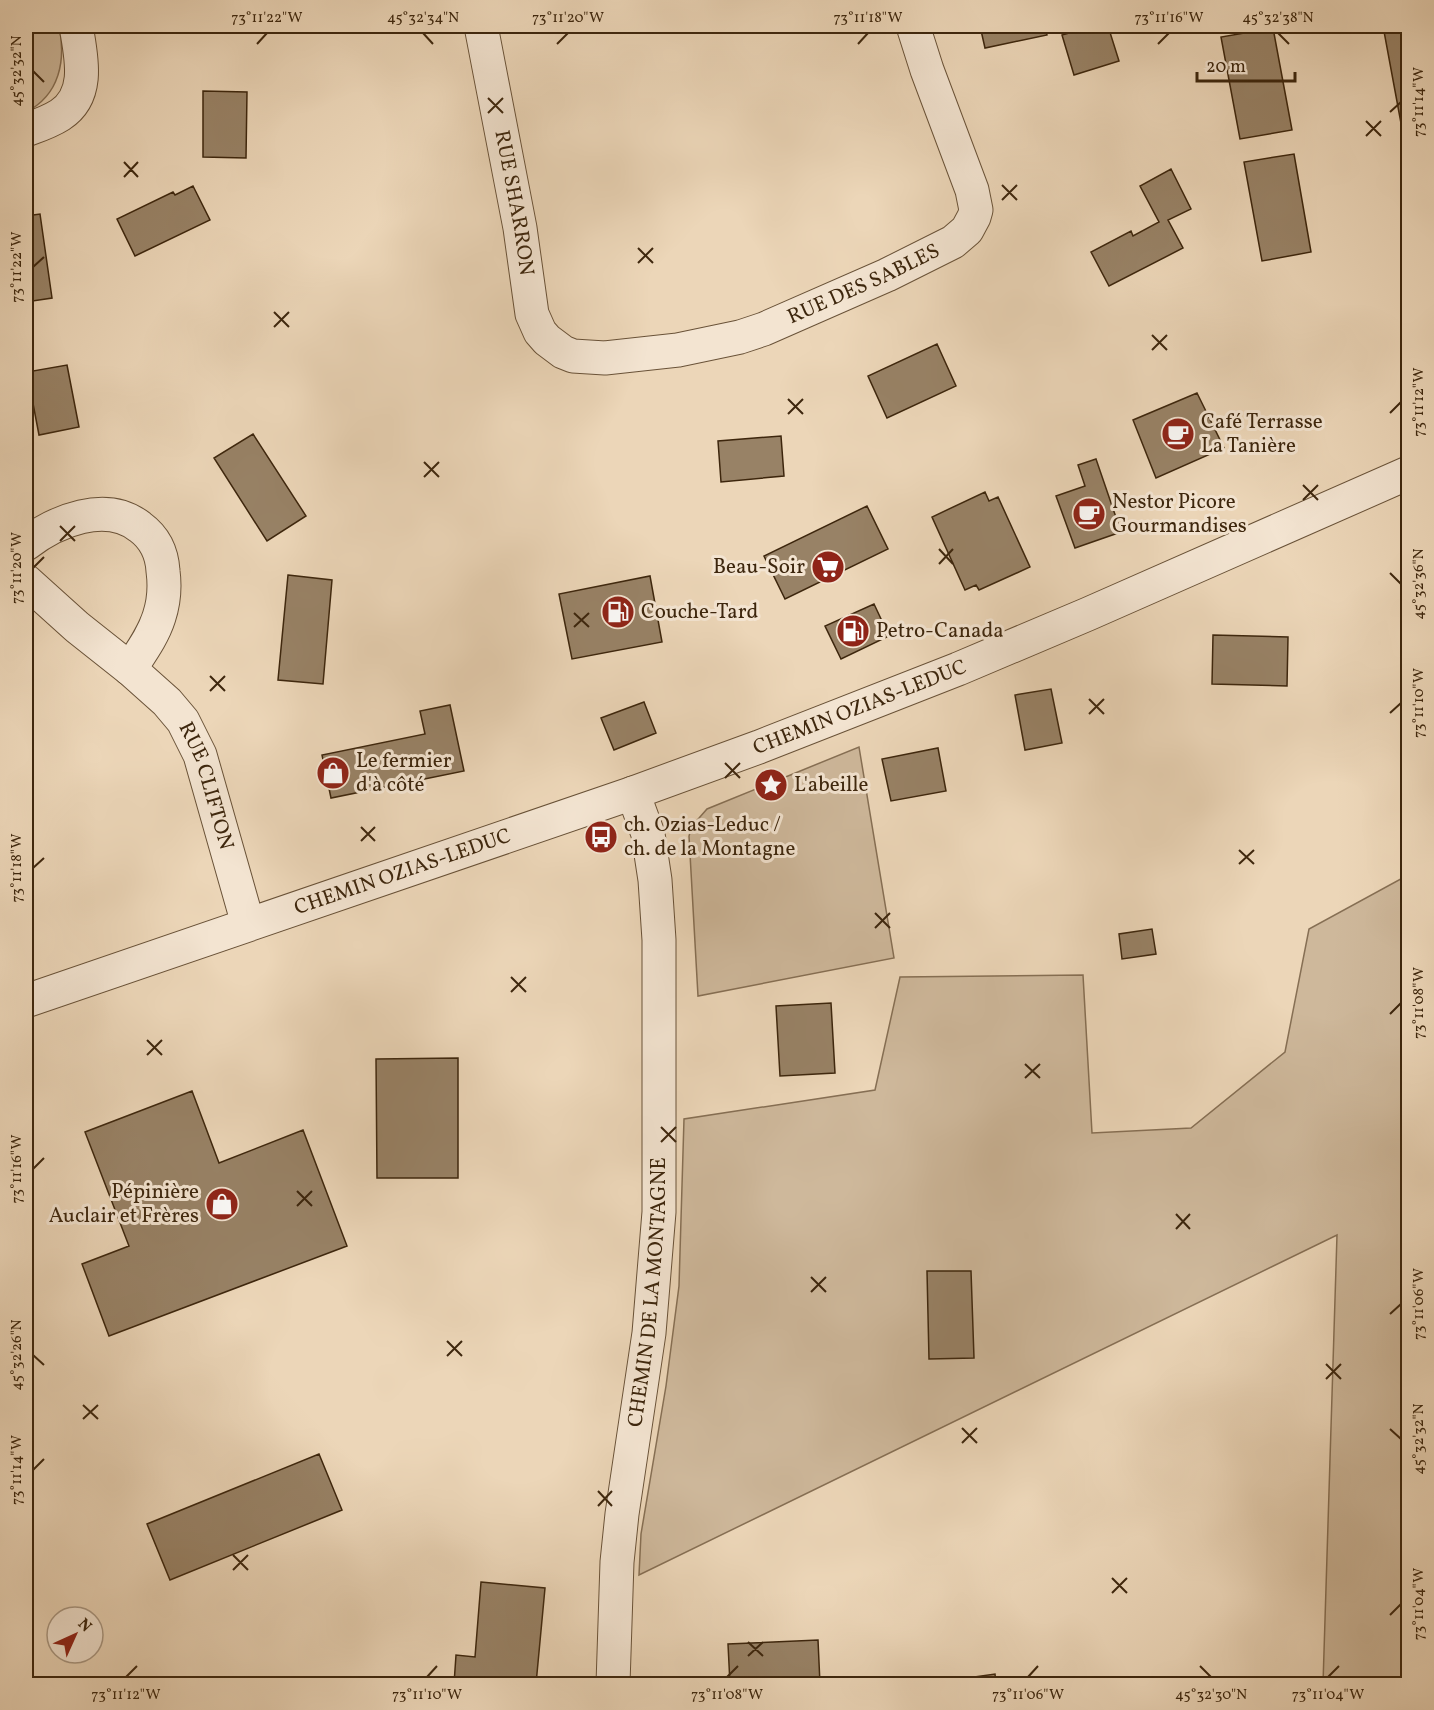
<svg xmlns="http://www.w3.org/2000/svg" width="1434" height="1710" font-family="Vollkorn,serif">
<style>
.green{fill:#ceb89b;stroke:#866f54;stroke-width:1.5}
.building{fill:#988266;stroke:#3d260d;stroke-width:1.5}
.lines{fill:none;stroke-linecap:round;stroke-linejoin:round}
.minor-casing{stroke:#695238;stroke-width:35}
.minor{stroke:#f3e4d1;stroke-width:33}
.ticks{fill:none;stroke:#3d260d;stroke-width:2}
.labels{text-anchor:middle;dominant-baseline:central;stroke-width:6;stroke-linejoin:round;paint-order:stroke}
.street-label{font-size:21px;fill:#3d260d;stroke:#f3e4d1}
.poi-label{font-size:21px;fill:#3d260d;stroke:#f3e4d1;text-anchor:start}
.neatline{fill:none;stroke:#3d260d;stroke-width:2}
.ticks-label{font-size:15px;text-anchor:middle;fill:#3d260d}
</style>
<rect width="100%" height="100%" fill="#ecd6b8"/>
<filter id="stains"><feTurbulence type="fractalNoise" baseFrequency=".00333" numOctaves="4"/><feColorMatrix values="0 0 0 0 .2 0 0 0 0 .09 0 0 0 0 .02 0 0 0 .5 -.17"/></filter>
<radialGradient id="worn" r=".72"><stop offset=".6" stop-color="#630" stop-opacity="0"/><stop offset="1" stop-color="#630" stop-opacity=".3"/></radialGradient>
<path class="green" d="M26 26H59C66 60 60 95 26 112Z
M859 747 894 958 698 996 689 836 692 826 707 809Z
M1408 875V1684H1323L1337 1235 639 1575 641 1534 666 1386 679 1286 684 1119 875 1090 900 977 1083 975 1092 1133 1191 1128 1285 1052 1309 929Z"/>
<path class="building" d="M159 26H203V31L160 33Z
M980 26H1045L1047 35 985 48Z
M1094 26H1108L1119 61 1074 75 1062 35Z
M1383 26H1408V133L1403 134Z
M1273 28 1292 130 1240 139 1221 37Z
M203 91 247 92 246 158 203 157Z
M1294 154 1311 252 1262 261 1244 162Z
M1171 169 1191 209 1168 220 1183 248 1109 286 1091 252 1131 231 1133 236 1159 222 1140 186Z
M193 186 210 220 135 256 117 219 173 192 175 195Z
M40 214 52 298 26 302V216Z
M937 344 956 386 887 418 868 376Z
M67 365 79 427 39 435 27 372Z
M1197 393 1224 448 1156 478 1133 420Z
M253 434 306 516 267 541 214 458Z
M781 436 784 476 721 482 718 441Z
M1096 459 1121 532 1075 548 1056 496 1085 486 1078 465Z
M985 492 989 501 998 497 1030 567 979 590 976 585 965 590 932 517Z
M867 506 888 549 785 599 764 556Z
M288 575 332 580 323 684 278 680Z
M650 576 662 642 572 659 559 594Z
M874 604 889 636 841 659 825 626Z
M1213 635 1288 637 1287 686 1212 684Z
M1051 689 1062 743 1025 750 1015 695Z
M644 702 656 733 614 750 601 718Z
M450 705 464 771 331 798 322 755 425 734 420 711Z
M938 748 946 791 891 801 882 759Z
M1152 929 1156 954 1122 959 1119 934Z
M831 1003 835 1073 780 1076 776 1006Z
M458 1058V1178H377L376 1059Z
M192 1091 219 1163 303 1130 347 1246 109 1336 82 1264 129 1246 85 1132Z
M927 1271H971L974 1358 929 1359Z
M319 1454 342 1510 170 1580 147 1524Z
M481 1582 545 1588 536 1684H454L456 1655 475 1657Z
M818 1640 820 1684H730L728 1644Z
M995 1674 996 1684H924Z"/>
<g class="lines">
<defs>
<g id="minor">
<path id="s1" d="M481 26 520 228 532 314 540 332 547 340 563 352 573 356 605 358 678 350 740 337 764 329 887 275 953 242 967 230 974 217 976 210 972 190 927 70 913 26"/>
<path d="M26 130C37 126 49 122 60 115 91 95 81 56 76 26"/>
<path d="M26 544C56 521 106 500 140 527 155 538 162 553 163 571 165 586 164 602 159 617 153 636 141 652 130 669"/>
<path id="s2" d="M26 581 77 627 130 669 167 702 183 721 200 755 248 924"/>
<path id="s3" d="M26 1001 633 793 759 747 958 669 1088 614 1408 473"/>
<path id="s4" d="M613 1684 617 1562 622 1514 649 1333 659 1212V940L655 880 648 834 633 793"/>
</g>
</defs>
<use href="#minor" class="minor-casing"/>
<use href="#minor" class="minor"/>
</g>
<path class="ticks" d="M423 33 433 44M1278 33 1289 44M257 44 267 33M557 44 568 33M858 44 868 33M1158 44 1169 33M33 71 44 82M488 98 503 113M1390 112 1401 102M488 113 503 98M1366 121 1381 136M1366 136 1381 121M124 162 138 177M124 177 138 162M1002 185 1017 200M1002 200 1017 185M638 248 653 263M638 263 653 248M33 267 44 257M274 312 289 327M274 327 289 312M1152 335 1167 350M1152 350 1167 335M788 399 803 414M1390 413 1401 402M788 414 803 399M424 462 439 477M424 477 439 462M1303 485 1318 500M1303 500 1318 485M60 526 75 541M60 541 75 526M939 549 953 564M939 564 953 549M33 568 44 557M1390 573 1401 584M574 613 589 627M574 627 589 613M210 676 225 691M210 691 225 676M1089 699 1104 714M1390 713 1401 703M1089 714 1104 699M725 763 740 778M725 778 740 763M361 827 375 841M361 841 375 827M1239 850 1254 864M1239 864 1254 850M33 868 44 858M875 913 890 928M875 928 890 913M511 977 526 992M511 992 526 977M1390 1014 1401 1003M147 1040 162 1055M147 1055 162 1040M1025 1064 1040 1078M1025 1078 1040 1064M661 1127 676 1142M661 1142 676 1127M33 1169 44 1158M297 1191 312 1206M297 1206 312 1191M1176 1214 1190 1229M1176 1229 1190 1214M811 1277 826 1292M811 1292 826 1277M1390 1314 1401 1304M447 1341 462 1356M33 1355 44 1365M447 1356 462 1341M1326 1364 1341 1379M1326 1379 1341 1364M83 1405 98 1419M83 1419 98 1405M962 1428 977 1443M1390 1429 1401 1439M962 1443 977 1428M33 1470 44 1459M598 1491 612 1506M598 1506 612 1491M233 1555 248 1570M233 1570 248 1555M1112 1578 1127 1593M1112 1593 1127 1578M1390 1615 1401 1604M748 1642 763 1656M748 1656 763 1642M1200 1666 1211 1677M126 1677 137 1666M427 1677 437 1666M727 1677 738 1666M1028 1677 1038 1666M1328 1677 1339 1666"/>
<defs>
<symbol id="cafe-disc" viewBox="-11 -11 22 22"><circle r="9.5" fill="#8f2418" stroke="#f3e4d1"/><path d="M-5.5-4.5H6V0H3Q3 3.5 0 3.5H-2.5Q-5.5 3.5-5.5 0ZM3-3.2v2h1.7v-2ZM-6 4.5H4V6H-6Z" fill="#fff"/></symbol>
<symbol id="supermarket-disc" viewBox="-11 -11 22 22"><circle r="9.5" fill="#8f2418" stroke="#f3e4d1"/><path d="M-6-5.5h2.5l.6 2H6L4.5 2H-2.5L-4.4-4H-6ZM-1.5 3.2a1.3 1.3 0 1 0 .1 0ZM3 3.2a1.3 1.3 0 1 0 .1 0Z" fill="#fff"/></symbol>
<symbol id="fuel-disc" viewBox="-11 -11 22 22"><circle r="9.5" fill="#8f2418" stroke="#f3e4d1"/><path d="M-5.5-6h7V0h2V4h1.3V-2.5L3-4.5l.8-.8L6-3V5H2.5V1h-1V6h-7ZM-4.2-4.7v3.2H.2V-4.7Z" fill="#fff"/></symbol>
<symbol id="shop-disc" viewBox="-11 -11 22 22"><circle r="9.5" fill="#8f2418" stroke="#f3e4d1"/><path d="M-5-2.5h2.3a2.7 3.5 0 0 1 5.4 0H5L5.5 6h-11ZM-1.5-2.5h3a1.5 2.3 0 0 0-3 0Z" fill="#fff"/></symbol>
<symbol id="sight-disc" viewBox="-11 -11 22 22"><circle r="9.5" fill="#8f2418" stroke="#f3e4d1"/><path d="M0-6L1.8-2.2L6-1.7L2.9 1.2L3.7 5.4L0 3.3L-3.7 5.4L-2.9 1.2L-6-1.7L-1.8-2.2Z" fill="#fff"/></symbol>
<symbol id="bus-disc" viewBox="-11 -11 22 22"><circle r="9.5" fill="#8f2418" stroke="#f3e4d1"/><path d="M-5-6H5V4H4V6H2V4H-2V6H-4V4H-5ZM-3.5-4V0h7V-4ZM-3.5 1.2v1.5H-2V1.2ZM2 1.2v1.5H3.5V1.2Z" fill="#fff"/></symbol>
</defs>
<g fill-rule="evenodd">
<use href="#cafe-disc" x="1159" y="415" width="38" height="38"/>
<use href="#cafe-disc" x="1070" y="495" width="38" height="38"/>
<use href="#supermarket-disc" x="809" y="548" width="38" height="38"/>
<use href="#fuel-disc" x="599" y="593" width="38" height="38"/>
<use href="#fuel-disc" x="834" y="612" width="38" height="38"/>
<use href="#shop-disc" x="314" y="754" width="38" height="38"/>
<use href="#sight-disc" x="752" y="766" width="38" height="38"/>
<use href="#bus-disc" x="582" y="818" width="38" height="38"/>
<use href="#shop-disc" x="203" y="1185" width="38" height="38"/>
</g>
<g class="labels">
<g class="street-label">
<text stroke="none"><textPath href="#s1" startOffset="180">RUE SHARRON</textPath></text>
<text stroke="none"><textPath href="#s1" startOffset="657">RUE DES SABLES</textPath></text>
<text stroke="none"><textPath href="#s3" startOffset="884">CHEMIN OZIAS-LEDUC</textPath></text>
<text stroke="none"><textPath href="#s2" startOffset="280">RUE CLIFTON</textPath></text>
<text stroke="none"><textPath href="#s3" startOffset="398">CHEMIN OZIAS-LEDUC</textPath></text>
<text stroke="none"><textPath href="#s4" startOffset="394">CHEMIN DE LA MONTAGNE</textPath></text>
</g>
<g class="poi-label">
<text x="1201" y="422">Café Terrasse<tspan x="1201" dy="24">La Tanière</tspan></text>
<text x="1112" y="502">Nestor Picore<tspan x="1112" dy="24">Gourmandises</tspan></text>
<text x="805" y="567" text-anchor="end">Beau-Soir</text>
<text x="641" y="612">Couche-Tard</text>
<text x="876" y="631">Petro-Canada</text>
<text x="356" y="761">Le fermier<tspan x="356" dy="24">d'à côté</tspan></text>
<text x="794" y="785">L'abeille</text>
<text x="624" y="825">ch. Ozias-Leduc /<tspan x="624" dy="24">ch. de la Montagne</tspan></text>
<text x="199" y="1192" text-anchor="end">Pépinière<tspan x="199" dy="24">Auclair et Frères</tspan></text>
</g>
</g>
<rect width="1434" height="1710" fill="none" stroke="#ecd6b8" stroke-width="66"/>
<g transform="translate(75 1635) rotate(45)"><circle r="28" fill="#f3e4d1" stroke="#aa9883" stroke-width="1.5"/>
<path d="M0-4.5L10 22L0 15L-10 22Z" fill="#8f2418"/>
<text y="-9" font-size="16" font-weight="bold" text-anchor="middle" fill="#3d260d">N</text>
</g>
<path d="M1197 72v9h98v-9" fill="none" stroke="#3d260d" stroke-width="3"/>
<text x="1206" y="72" font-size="18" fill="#3d260d" stroke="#f3e4d1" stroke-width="4.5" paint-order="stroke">20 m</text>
<rect x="33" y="33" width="1368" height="1644" class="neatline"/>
<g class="ticks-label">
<text x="267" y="22">73°11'22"W</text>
<text x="423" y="22">45°32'34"N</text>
<text x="568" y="22">73°11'20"W</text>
<text x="868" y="22">73°11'18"W</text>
<text x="1169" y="22">73°11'16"W</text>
<text x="1278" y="22">45°32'38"N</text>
<text transform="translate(16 71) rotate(-90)" y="5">45°32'32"N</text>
<text transform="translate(1418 102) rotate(-90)" y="5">73°11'14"W</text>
<text transform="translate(16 267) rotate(-90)" y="5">73°11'22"W</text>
<text transform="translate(1418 402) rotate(-90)" y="5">73°11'12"W</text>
<text transform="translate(16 568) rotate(-90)" y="5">73°11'20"W</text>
<text transform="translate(1418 584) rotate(-90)" y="5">45°32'36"N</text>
<text transform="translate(1418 703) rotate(-90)" y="5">73°11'10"W</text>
<text transform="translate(16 868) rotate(-90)" y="5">73°11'18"W</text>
<text transform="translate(1418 1003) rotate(-90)" y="5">73°11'08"W</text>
<text transform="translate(16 1169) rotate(-90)" y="5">73°11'16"W</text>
<text transform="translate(1418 1304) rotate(-90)" y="5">73°11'06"W</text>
<text transform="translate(16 1355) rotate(-90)" y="5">45°32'26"N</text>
<text transform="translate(1418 1439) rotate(-90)" y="5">45°32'32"N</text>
<text transform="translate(16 1470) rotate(-90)" y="5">73°11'14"W</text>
<text transform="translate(1418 1604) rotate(-90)" y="5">73°11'04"W</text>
<text x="126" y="1699">73°11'12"W</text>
<text x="427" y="1699">73°11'10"W</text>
<text x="727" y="1699">73°11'08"W</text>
<text x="1028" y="1699">73°11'06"W</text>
<text x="1211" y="1699">45°32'30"N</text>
<text x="1328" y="1699">73°11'04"W</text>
</g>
<rect width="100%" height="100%" filter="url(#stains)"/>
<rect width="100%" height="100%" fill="url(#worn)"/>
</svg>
